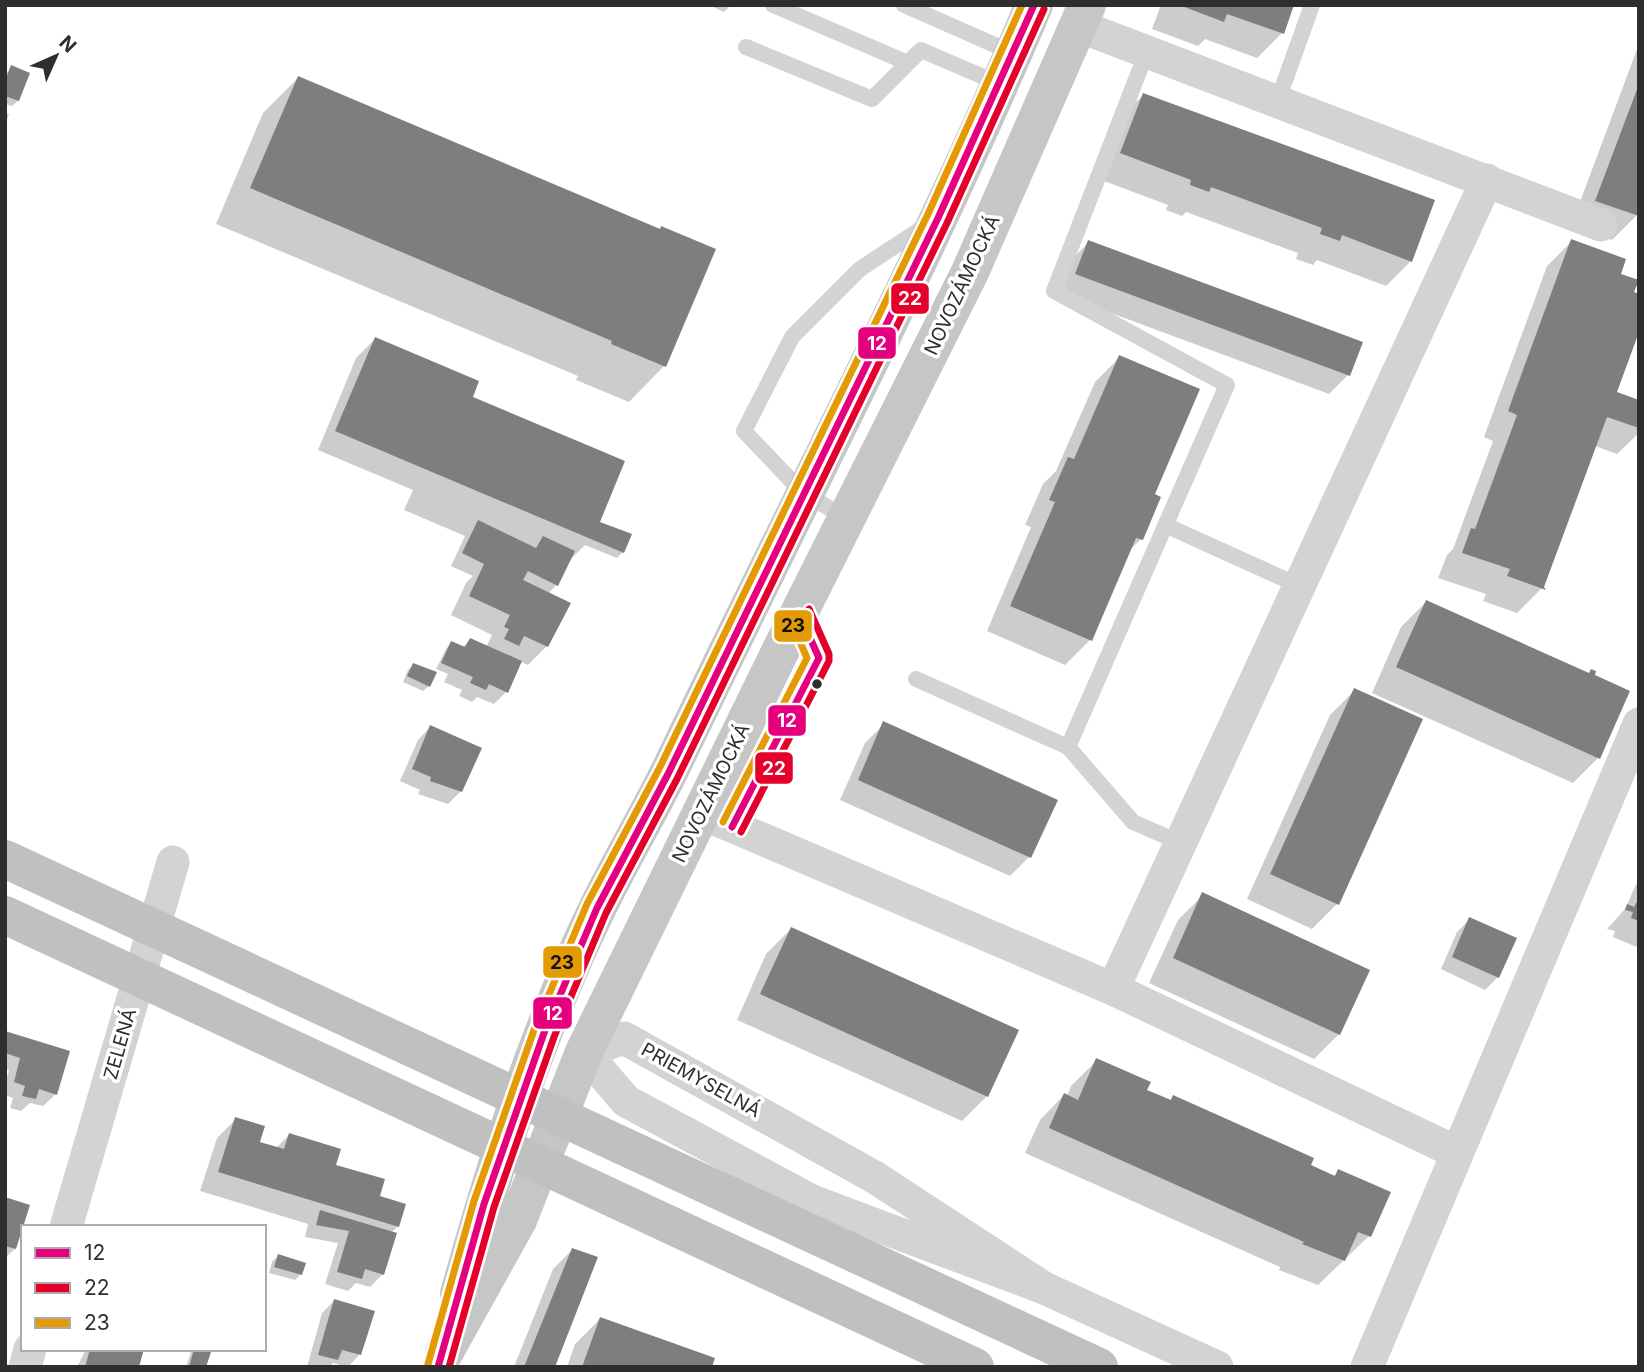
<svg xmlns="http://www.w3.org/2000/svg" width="1644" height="1372" font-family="Inter,sans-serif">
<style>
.shadow{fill:#0003}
.building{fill:#7e7e7e}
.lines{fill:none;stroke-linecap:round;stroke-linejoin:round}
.service{stroke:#d3d3d3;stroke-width:16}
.minor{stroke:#d3d3d3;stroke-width:33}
.primary{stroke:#c6c6c6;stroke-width:38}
.motorway-bridge{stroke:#c0c0c0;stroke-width:38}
.bus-1-casing{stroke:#fff;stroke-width:12}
.bus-2-casing{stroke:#fff;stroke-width:12}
.bus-3-casing{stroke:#fff;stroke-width:12}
.bus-1{stroke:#e5007d;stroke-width:7}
.bus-2{stroke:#e4002b;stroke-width:7}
.bus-3{stroke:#e39a05;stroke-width:7}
.bus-dot{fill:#2e2e2e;stroke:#fff;stroke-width:2.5}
.labels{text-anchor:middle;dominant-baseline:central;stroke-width:7;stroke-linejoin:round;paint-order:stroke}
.street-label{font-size:19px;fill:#2e2e2e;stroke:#fff}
.line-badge{stroke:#fff;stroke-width:2.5}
.badge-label{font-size:19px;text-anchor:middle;font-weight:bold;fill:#fff}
.pale-badge-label{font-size:19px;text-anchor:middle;font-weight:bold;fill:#111}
</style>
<rect width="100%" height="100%" fill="#fff"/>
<path class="shadow" d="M709 5H731L724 12Z
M1161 5H1292L1282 33 1257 58 1205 39 1198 46 1152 29Z
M1639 44V210L1637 215 1612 240 1571 226Z
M12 67 18 101 12 106 5 104V75Z
M298 78 659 230 714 249 664 366 629 402 576 380 578 376 216 224 263 113Z
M1143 95 1411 261 1386 286 1317 260 1313 265 1296 259 1298 253 1186 212 1182 216 1166 210 1168 205 1096 178 1118 120Z
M5 112 9 114 5 125Z
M1572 241 1619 275 1632 293 1614 393 1639 402V433L1617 454 1595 446 1542 588 1517 613 1483 601 1486 594 1438 578 1447 555 1453 549 1493 441 1484 437 1547 266Z
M1089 242 1348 375 1329 394 1057 293 1070 261Z
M375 339 470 397 595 530 623 552 617 558 585 545 567 563 556 585 548 594 547 646 528 665 520 661 506 692 494 704 477 697 472 702 459 696 462 690 444 682 448 674 436 669 446 649 451 643 462 648 470 640 486 647 492 635 451 615 466 583 473 576 451 566 465 536 404 510 413 490 318 450 356 358Z
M1120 357 1153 495 1141 539 1128 552 1090 640 1065 665 987 631 1031 527 1025 525 1043 484 1056 471 1095 382Z
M1426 602 1598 758 1573 783 1372 693 1401 627Z
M414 665 429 686 423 691 403 682 408 670Z
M1355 690 1421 720 1337 904 1312 929 1247 899 1330 715Z
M884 724 1029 857 1010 876 840 800 865 743Z
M430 727 461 791 448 804 418 794 420 790 400 781 418 740Z
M1639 878V948L1613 937 1615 931 1607 929 1625 909Z
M1203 895 1339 1034 1314 1059 1149 983 1178 920Z
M1470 919 1498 977 1485 990 1441 969 1457 932Z
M791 929 987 1096 962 1121 737 1020 766 954Z
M5 1032 56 1094 43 1106 30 1103 21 1111 10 1108 13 1098 5 1095V1083L9 1070 5 1069Z
M1096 1061 1145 1091 1169 1102 1173 1097 1333 1177 1339 1171 1388 1193 1369 1236 1318 1285 1279 1270 1280 1267 1025 1153 1040 1120 1064 1095 1067 1096 1071 1086Z
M236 1119 258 1143 276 1148 289 1135 377 1197 398 1226 391 1233 383 1274 370 1287 356 1283 348 1291 325 1284 338 1243 305 1237 308 1224 200 1191 217 1138Z
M5 1199 15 1249 5 1258Z
M572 1250 553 1367H514L553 1269Z
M278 1256 301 1274 295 1280 269 1273 272 1262Z
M334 1301 360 1354 348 1367 333 1363 329 1367H307L322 1313Z
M600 1319 710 1367H567L575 1344Z
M86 1349H143L138 1367H77Z
M192 1349H210L205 1367H186Z"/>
<path class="building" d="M1179 5H1294L1284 34 1227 14 1224 22Z
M11 65 30 73 19 101 5 96V81Z
M298 76 660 229 661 226 716 249 666 367 611 344 612 341 250 188Z
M1639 84V216L1595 201Z
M1143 93 1435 200 1412 262 1342 235 1340 241 1320 234 1322 228 1211 187 1209 192 1190 185 1191 180 1120 153Z
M1571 239 1626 259 1621 274 1639 280 1634 292 1639 294V332L1617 392 1639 400V428L1607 417 1544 587 1546 590 1507 576 1510 569 1462 553 1471 528 1475 529 1517 415 1508 411Z
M1088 240 1363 342 1350 376 1075 274Z
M375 337 479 381 473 397 625 461 600 522 632 534 624 553 335 431Z
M1119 355 1200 389 1155 494 1161 497 1143 540 1136 538 1092 641 1010 606 1055 502 1049 500 1068 457 1074 459Z
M478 520 536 548 543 536 575 551 558 586 528 571 523 580 571 603 548 647 524 636 519 646 504 639 509 629 504 627 510 615 469 596 484 564 462 553Z
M1426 600 1589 673 1591 669 1596 671 1595 675 1630 691 1600 759 1396 667Z
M470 638 522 661 508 693 489 684 486 690 470 683 473 677 441 663 451 641 465 647Z
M413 663 437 672 430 687 407 676Z
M1354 688 1423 719 1339 905 1270 874Z
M883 721 1058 800 1031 858 858 780Z
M430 725 482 748 462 792 430 781 431 777 412 769Z
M1202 892 1370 970 1340 1035 1173 958Z
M1639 898V921L1631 918 1633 912 1625 910 1627 904 1634 907Z
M1469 917 1517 938 1499 978 1452 957Z
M791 927 1019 1030 988 1097 760 994Z
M5 1031 70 1051 57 1095 39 1089 36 1099 22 1096 25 1086 14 1082 20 1058 5 1053Z
M1096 1058 1151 1082 1147 1090 1171 1100 1173 1095 1314 1158 1311 1165 1335 1176 1338 1169 1391 1192 1371 1237 1358 1232 1345 1261 1302 1244 1304 1242 1049 1128 1064 1093 1078 1100Z
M235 1117 265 1126 260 1142 284 1149 289 1133 341 1149 336 1165 385 1179 380 1196 406 1204 399 1227 218 1172Z
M5 1197 30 1205 16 1249 5 1246Z
M320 1210 397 1233 384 1275 365 1269 362 1279 337 1272 349 1231 316 1225Z
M572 1248 598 1257 555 1367H524Z
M278 1254 306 1263 302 1275 274 1267Z
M334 1299 375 1311 361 1355 342 1350 338 1360 318 1355Z
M600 1317 715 1358 712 1367H582Z
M90 1349H144L139 1367H85Z
M194 1349H212L206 1367H189Z"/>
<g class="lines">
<path class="service" d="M773 5 908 63
M904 5 1013 53
M746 47 872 99 921 50 1000 84
M1278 100 1312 5
M847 518 804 494 744 431 792 337 860 269 924 227
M1165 525 1300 586
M916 679 1068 747 1133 822 1181 843
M1068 747 1227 385 1054 291 1147 51
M732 827 819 658 801 616"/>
<path class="minor" d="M1079 26 1601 225
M701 813 1113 989 1456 1152
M1113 989 1487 180
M66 1227 173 862
M1044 1288 876 1178 624 1038 584 1052 626 1101 812 1201 1044 1288 1217 1367
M25 1367 30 1349
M1367 1367 1639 724"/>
<path class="primary" d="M459 1294C495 1163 538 1030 598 907 621 860 648 815 671 768 792 514 924 265 1034 5
M444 1353 518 1220 584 1052 799 613 970 272 1087 5"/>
<path class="motorway-bridge" d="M5 859 1099 1367
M5 915 975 1367"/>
<defs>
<path id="bus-1" d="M732 827 819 658 799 613
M438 1367 484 1204 544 1033 597 908 668 774 938 218 1034 5"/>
<path id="bus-2" d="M741 832 829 661V654L809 609
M449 1367 494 1207 554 1037 606 913 677 779 947 223 1044 9"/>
<path id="bus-3" d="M723 822 807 658 789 617
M428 1364 474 1201 534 1030 587 904 659 769 928 214 1022 5"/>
</defs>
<use href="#bus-1" class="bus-1-casing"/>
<use href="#bus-2" class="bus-2-casing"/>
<use href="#bus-3" class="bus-3-casing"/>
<use href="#bus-1" class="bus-1"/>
<use href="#bus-2" class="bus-2"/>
<use href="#bus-3" class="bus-3"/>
</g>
<circle class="bus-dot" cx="817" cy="684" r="6"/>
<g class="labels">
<g class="street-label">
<text transform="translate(962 285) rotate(-65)">NOVOZÁMOCKÁ</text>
<text transform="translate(711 793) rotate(-64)">NOVOZÁMOCKÁ</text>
<text transform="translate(120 1044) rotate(-74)">ZELENÁ</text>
<text transform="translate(701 1080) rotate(29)">PRIEMYSELNÁ</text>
</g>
</g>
<g class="line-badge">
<rect x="890" y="282" width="40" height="33" rx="7" fill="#e4002b"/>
<rect x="857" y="326" width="40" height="34" rx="7" fill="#e5007d"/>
<rect x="773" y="609" width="40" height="34" rx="7" fill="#e39a05"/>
<rect x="767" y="704" width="40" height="33" rx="7" fill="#e5007d"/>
<rect x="754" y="751" width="40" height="34" rx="7" fill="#e4002b"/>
<rect x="542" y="945" width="41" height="34" rx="7" fill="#e39a05"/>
<rect x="532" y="996" width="41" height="34" rx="7" fill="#e5007d"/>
</g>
<g class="badge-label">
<text x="910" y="305">22</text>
<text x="877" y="350">12</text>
<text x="787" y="727">12</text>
<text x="774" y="775">22</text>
<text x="553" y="1020">12</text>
</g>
<g class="pale-badge-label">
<text x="793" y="632">23</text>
<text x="562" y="969">23</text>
</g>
<rect width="1644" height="1372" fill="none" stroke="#2e2e2e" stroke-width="14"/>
<rect x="21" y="1225" width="245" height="126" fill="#ffffff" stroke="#ababab" stroke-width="2"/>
<rect x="35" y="1248" width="35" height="10" fill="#e5007d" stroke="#ababab" stroke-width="2"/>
<text x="84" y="1260" font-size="21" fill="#2e2e2e">12</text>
<rect x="35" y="1283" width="35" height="10" fill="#e4002b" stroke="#ababab" stroke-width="2"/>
<text x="84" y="1295" font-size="21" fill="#2e2e2e">22</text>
<rect x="35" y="1318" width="35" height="10" fill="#e39a05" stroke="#ababab" stroke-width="2"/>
<text x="84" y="1330" font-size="21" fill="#2e2e2e">23</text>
<g transform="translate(56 56) rotate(45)" stroke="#ffffff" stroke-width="5" paint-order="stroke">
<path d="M0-5L12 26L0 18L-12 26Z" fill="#2e2e2e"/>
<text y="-10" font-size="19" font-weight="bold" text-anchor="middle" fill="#2e2e2e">N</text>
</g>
</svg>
